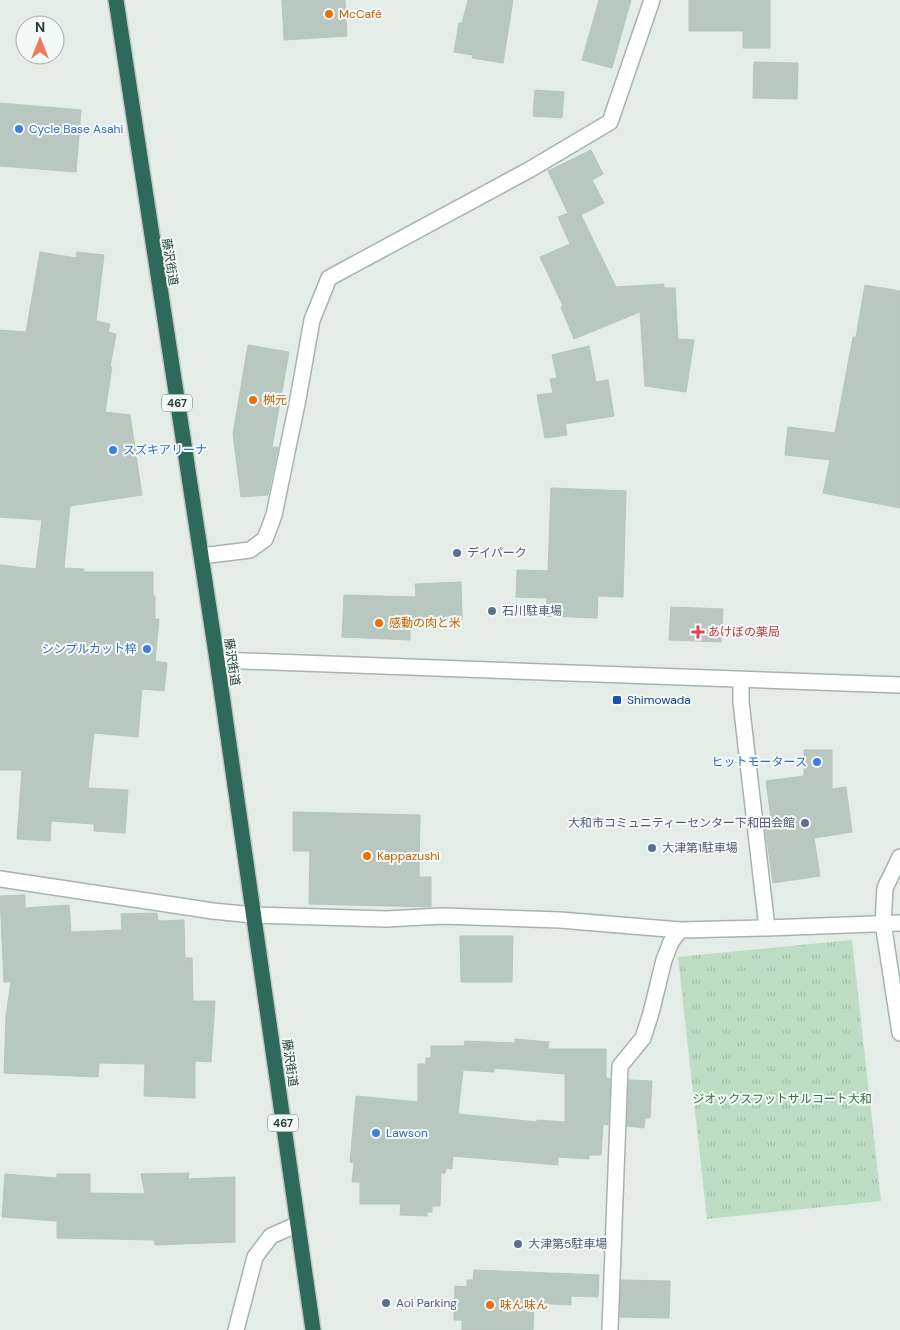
<svg xmlns="http://www.w3.org/2000/svg" width="900" height="1330" font-family="'DM Sans','Noto Sans JP',sans-serif">
<style>
.park{fill:url(#park-tufts)}
.building{fill:#b8c7c0;stroke:#b5c6be;fill-rule:evenodd}
.lines{fill:none;stroke-linecap:round;stroke-linejoin:round}
.minor-casing{stroke:#a6b4ae;stroke-width:18}
.highway-casing{stroke:#c1c9c6;stroke-width:18}
.minor{stroke:#fff;stroke-width:15}
.highway{stroke:#2f6959;stroke-width:15}
.food-dot{fill:#e8710a;stroke:#f3f9f6;stroke-width:2}
.shop-dot{fill:#3f7fe0;stroke:#f3f9f6;stroke-width:2}
.service-dot{fill:#5c6f8a;stroke:#f3f9f6;stroke-width:2}
.health-dot{fill:#e0444e;stroke:#f3f9f6;stroke-width:2}
.transit-dot{fill:#1a4fb4;stroke:#f3f9f6;stroke-width:2}
.labels{text-anchor:middle;dominant-baseline:central;stroke-width:4;stroke-linejoin:round;paint-order:stroke}
.shield{fill:#f3f9f6;stroke:#61756e;stroke-width:1}
.shield-label{font-size:11px;font-weight:bold;fill:#233d34}
.food-label{font-size:12px;fill:#c56008;stroke:#f3f9f6;text-anchor:start}
.shop-label{font-size:12px;fill:#366cbe;stroke:#f3f9f6;text-anchor:start}
.street-label{font-size:12px;fill:#233d34;stroke:#f3f9f6}
.service-label{font-size:12px;fill:#4e5e75;stroke:#f3f9f6;text-anchor:start}
.health-label{font-size:12px;fill:#be3a42;stroke:#f3f9f6;text-anchor:start}
.transit-label{font-size:12px;fill:#164399;stroke:#f3f9f6;text-anchor:start}
.park-label{font-size:12px;fill:#2d7444;stroke:#f3f9f6}
</style>
<defs>
<pattern id="park-tufts" width="24" height="20" patternUnits="userSpaceOnUse" patternTransform="scale(1.25)"><rect width="24" height="20" fill="#bcddc3"/><path d="M3 7l-1-3M5 7V3M7 7l1-3M15 17l-1-3M17 17v-4M19 17l1-3" fill="none" stroke="#a1bfa8"/></pattern>
</defs>
<rect width="100%" height="100%" fill="#e3ece7"/>
<path class="park" d="M852 940 881 1201 707 1219 678 957Z"/>
<path class="building" d="M282 0H345L347 36 284 40Z
M468 0H513L503 63 472 58 473 55 454 52 459 23H462Z
M599 0H631L612 68 582 60Z
M689 0H770V48H743V31H689Z
M754 62 798 63 797 99 753 98Z
M535 90 564 92 562 118 533 116Z
M0 103 81 110 76 172 0 166Z
M591 150 603 174 592 180 604 203 581 215 616 287 664 284V288H675L678 339 694 340 686 392 645 386 640 312 574 339 561 307 563 306 540 257 570 244 558 217 568 213 548 171Z
M40 252 76 258 77 252 104 255 96 321 110 324 108 332 116 334 110 367H112L105 412 130 415 142 495 70 506 64 568 84 569 83 572H153V596H155V619H159L155 661 167 663 164 691 142 689 138 737 94 733 88 788 128 790 125 833 94 831V824L51 821 50 841 17 839 22 770H0V565L36 569 42 520 0 517V330L26 332Z
M865 285 900 291V508L823 493 830 460 785 455 788 427 835 433 853 337H856Z
M248 345 289 352 272 447H278L268 495 241 497 233 434Z
M589 346 596 382 608 380 614 416 565 424 567 435 545 438 537 395 553 393 550 379 557 378 552 355Z
M551 488 626 491 623 597 598 596 597 618 546 616 547 598 516 597 517 570 548 571Z
M461 582 462 620 410 622V640L342 637 344 595 416 597 415 584Z
M671 607 723 609 721 642 669 640Z
M804 750H832V789L846 787 852 832 814 838 820 876 773 883 765 827 772 826 766 781 804 776Z
M293 812 420 815 419 877H431V907L309 904 310 851H293Z
M25 895V908L69 905 71 932 122 930 121 914 157 913 158 921 184 920 185 958H192L193 1001H215L211 1062 195 1061V1098L144 1096 145 1064 99 1063 98 1077 4 1073 6 1016 11 982H4L0 896Z
M460 936H513L512 982H461Z
M515 1039 549 1042 548 1049H606V1078L610 1079 608 1125 603 1124 601 1155H589V1159L558 1157V1165L453 1156 452 1169 446 1168 445 1173H441L440 1206H432V1212H427V1216L400 1215 401 1204H360V1182H352L354 1163 350 1162 356 1096 418 1102V1064H426V1058H431V1046H464L465 1041 515 1043ZM494 1068 565 1074V1122L537 1120V1122L458 1114 463 1070 494 1072Z
M629 1080 652 1081 650 1118H645L644 1128 627 1126Z
M189 1173 188 1179 235 1177V1242L155 1245 154 1240 57 1238V1221L2 1217 5 1174 57 1178V1174H90V1193L145 1194 141 1174Z
M474 1270 599 1275 598 1297 571 1296V1305L534 1303 533 1330H462V1320H454L455 1286 467 1287V1280H473Z
M621 1280 670 1281 669 1318 620 1317Z"/>
<g class="lines">
<defs>
<path id="minor" d="M201 556 250 550 265 539 274 515 298 399 312 320 329 278 529 170 610 122 652 0
M217 660 900 685
M741 680V702L767 928
M900 857 885 888 883 923 900 1033
M0 879 213 911 253 915 386 919 442 916 560 920 680 930 767 928 900 923
M236 1330 255 1257 271 1236 298 1224
M610 1330 620 1066 643 1038 651 1013 664 960 671 942 680 930"/>
<path id="highway" d="M116 0 217 660 313 1330"/>
</defs>
<use href="#minor" class="minor-casing"/>
<use href="#highway" class="highway-casing"/>
<use href="#minor" class="minor"/>
<use href="#highway" class="highway"/>
</g>
<g class="food-dot">
<circle cx="329" cy="14" r="5"/>
<circle cx="253" cy="400" r="5"/>
<circle cx="379" cy="623" r="5"/>
<circle cx="367" cy="856" r="5"/>
<circle cx="490" cy="1305" r="5"/>
</g>
<g class="shop-dot">
<circle cx="19" cy="129" r="5"/>
<circle cx="113" cy="450" r="5"/>
<circle cx="147" cy="649" r="5"/>
<circle cx="817" cy="762" r="5"/>
<circle cx="376" cy="1133" r="5"/>
</g>
<g class="service-dot">
<circle cx="457" cy="553" r="5"/>
<circle cx="492" cy="611" r="5"/>
<circle cx="805" cy="823" r="5"/>
<circle cx="652" cy="848" r="5"/>
<circle cx="518" cy="1244" r="5"/>
<circle cx="386" cy="1303" r="5"/>
</g>
<path class="health-dot" d="M695.5 624.5h5v5h5v5h-5v5h-5v-5h-5v-5h5z"/>
<rect class="transit-dot" x="612" y="695" width="10" height="10" rx="2.5"/>
<g class="labels">
<g class="shield">
<rect x="162" y="394.5" width="30" height="17" rx="4"/>
<rect x="268" y="1114.5" width="30" height="17" rx="4"/>
</g>
<g class="shield-label">
<text x="177" y="403">467</text>
<text x="283" y="1123">467</text>
</g>
<g class="food-label">
<text x="339" y="14">McCafé</text>
<text x="263" y="400">桝元</text>
<text x="389" y="623">感動の肉と米</text>
<text x="377" y="856">Kappazushi</text>
<text x="500" y="1305">味ん味ん</text>
</g>
<g class="shop-label">
<text x="29" y="129">Cycle Base Asahi</text>
<text x="123" y="450">スズキアリーナ</text>
<text x="137" y="649" text-anchor="end">シンプルカット梓</text>
<text x="807" y="762" text-anchor="end">ヒットモータース</text>
<text x="386" y="1133">Lawson</text>
</g>
<g class="street-label">
<text transform="translate(170 262) rotate(81)">藤沢街道</text>
<text transform="translate(232 662) rotate(82)">藤沢街道</text>
<text transform="translate(290 1063) rotate(82)">藤沢街道</text>
</g>
<g class="service-label">
<text x="467" y="553">デイパーク</text>
<text x="502" y="611">石川駐車場</text>
<text x="795" y="823" text-anchor="end">大和市コミュニティーセンター下和田会館</text>
<text x="662" y="848">大津第1駐車場</text>
<text x="528" y="1244">大津第5駐車場</text>
<text x="396" y="1303">Aoi Parking</text>
</g>
<g class="health-label">
<text x="708" y="632">あけぼの薬局</text>
</g>
<g class="transit-label">
<text x="627" y="700">Shimowada</text>
</g>
<g class="park-label">
<text x="782" y="1099">ジオックスフットサルコート大和</text>
</g>
</g>
<g transform="translate(40 40)"><circle r="24" fill="#f3f9f6" stroke="#a0aea8"/>
<path d="M0-4L9 19L0 12L-9 19Z" fill="#f0785d"/>
<text y="-8" font-size="14" font-weight="bold" text-anchor="middle" fill="#233d34">N</text>
</g>
</svg>
